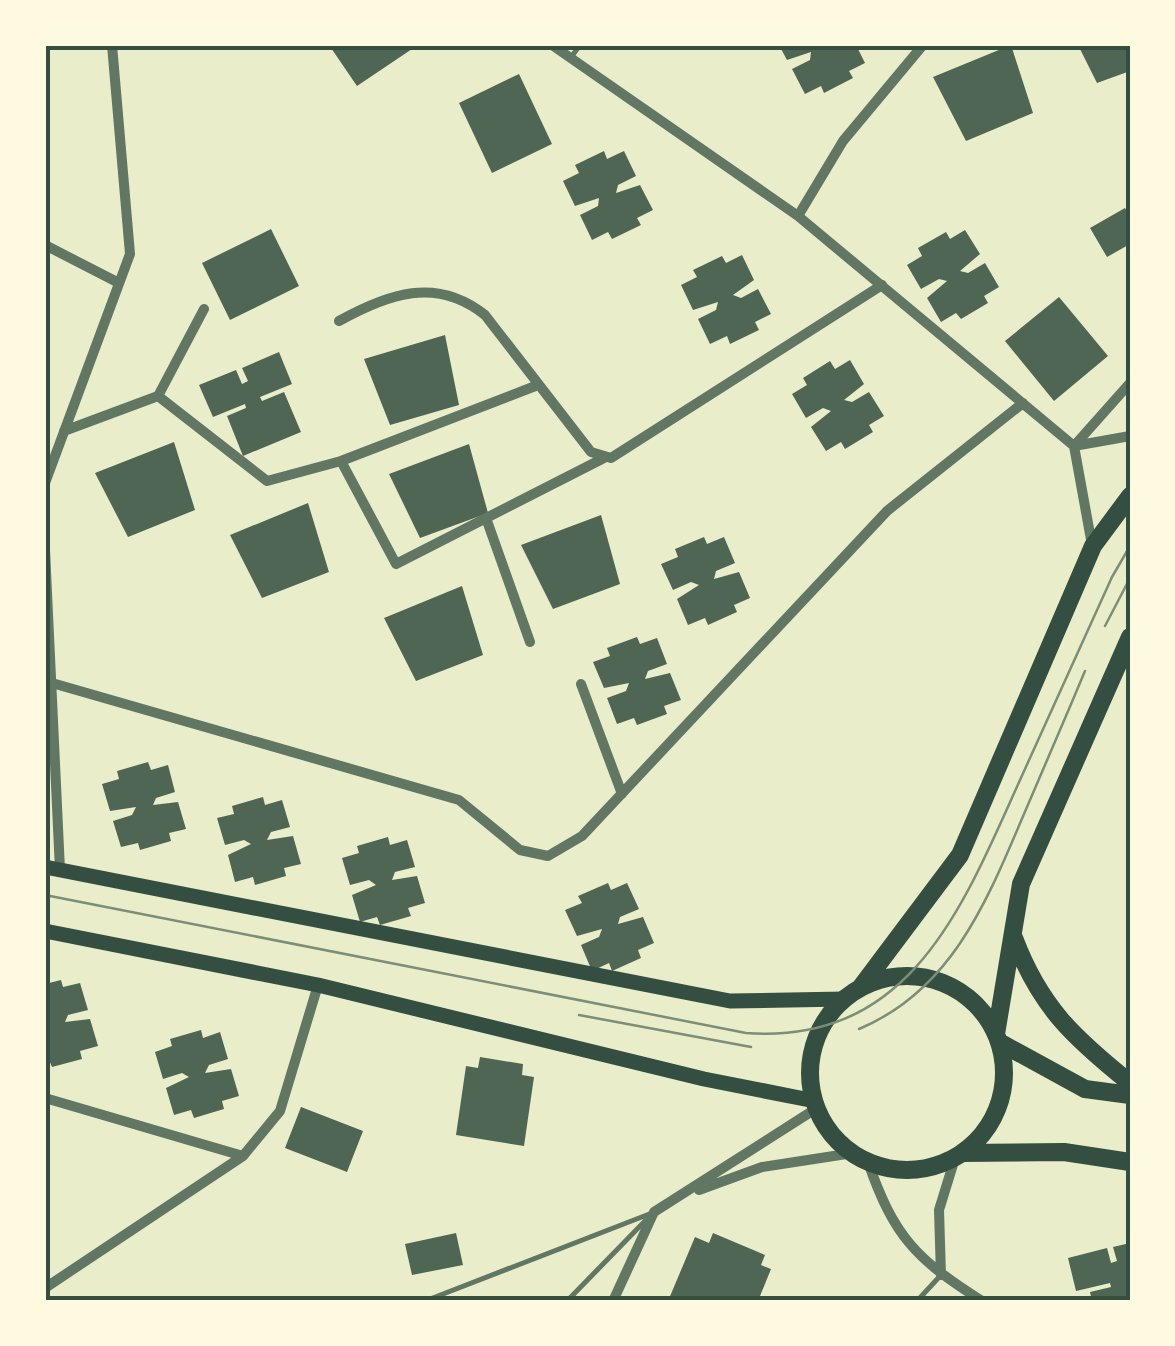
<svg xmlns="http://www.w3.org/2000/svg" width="1175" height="1346" font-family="'Playfair Display',serif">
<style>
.building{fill:#4f6655}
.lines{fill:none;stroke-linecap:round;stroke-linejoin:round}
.service{stroke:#617663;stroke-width:5}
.minor{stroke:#617663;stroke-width:10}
.secondary{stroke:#344e41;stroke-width:15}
.primary{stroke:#344e41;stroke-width:18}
.tram{stroke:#7c8e77;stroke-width:2.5}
.neatline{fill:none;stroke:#344e41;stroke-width:4}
</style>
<rect width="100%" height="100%" fill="#e9edc9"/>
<path class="building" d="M329 45H409L412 49 357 86Z
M779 45H856L865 63 849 71 853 78 824 93 821 86 805 94 792 69 810 60 811 52 787 60Z
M1011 45 1033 113 966 141 933 77Z
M1078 45H1130V71L1097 83Z
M519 74 552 144 492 173 459 103Z
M604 151 607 159 624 151 636 176 618 185 616 193 640 185 653 210 637 218 641 225 612 239 608 232 592 240 580 215 598 206 599 198 575 206 563 181 579 173 575 165Z
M1125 208 1130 217V244L1107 257 1090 228Z
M271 229 299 286 230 320 202 263Z
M965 230 980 254 960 271 968 273 985 263 999 287 984 296 988 303 961 319 956 313 941 322 927 298 947 281 939 279 921 289 907 265 922 256 918 248 946 232 950 239Z
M742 255 754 280 733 295 741 298 758 289 771 314 755 322 759 330 730 344 727 336 710 344 698 319 716 310 718 302 693 310 681 285 697 277 693 270 722 256 726 263Z
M1059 297 1108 356 1054 401 1005 341Z
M445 335 459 405 390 425 364 359Z
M279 352 292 384 260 397 262 401 284 392 301 432 243 456 227 416 246 408 245 404 213 417 199 385 236 370 242 384 248 381 242 368Z
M850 360 864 384 844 400 852 402 869 392 884 416 869 425 873 432 845 449 841 442 826 451 811 427 831 411 823 408 806 418 792 394 807 385 803 378 830 361 835 369Z
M174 442 195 510 128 537 95 473Z
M469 444 488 513 420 538 389 474Z
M308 503 329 572 262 598 230 535Z
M601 515 620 584 553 609 521 545Z
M704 537 707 544 724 537 735 563 716 571 714 579 739 572 750 598 734 605 737 612 708 625 705 618 688 625 677 599 699 585 691 582 673 590 661 564 678 557 675 549Z
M462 586 483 655 416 681 384 618Z
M637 637 640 644 657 638 667 664 648 671 645 679 670 673 681 700 664 706 667 714 637 725 634 718 617 724 607 698 626 691 629 683 604 688 593 662 610 656 607 648Z
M148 762 151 770 168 765 175 792 156 798 153 805 178 802 186 829 169 833 171 841 140 850 138 843 121 847 113 821 132 815 136 807 110 811 102 784 119 779 117 771Z
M263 797 265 805 282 800 290 827 271 832 267 840 293 836 301 864 284 868 286 876 255 885 253 877 235 882 228 855 251 844 244 840 225 845 217 818 234 814 232 806Z
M388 837 390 845 407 840 415 867 395 872 392 880 417 876 425 903 408 908 411 916 380 925 377 917 360 922 352 895 376 885 369 880 350 885 342 858 359 853 357 846Z
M608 883 611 890 627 883 639 909 620 917 618 924 643 917 654 943 638 950 641 958 612 971 609 963 592 971 581 945 599 937 602 929 577 936 565 910 582 903 578 896Z
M61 980 63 987 80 983 88 1010 68 1015 65 1022 90 1019 98 1046 80 1051 82 1059 52 1067 49 1060 45 1061V984Z
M201 1030 203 1038 220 1032 228 1059 209 1065 205 1073 231 1069 239 1096 222 1101 224 1109 194 1118 191 1110 174 1115 166 1088 189 1077 182 1073 163 1079 155 1052 172 1046 170 1039Z
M480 1057 523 1064 522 1075 534 1077 524 1146 456 1135 466 1066 478 1068Z
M301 1107 363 1131 347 1172 285 1148Z
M456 1233 463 1265 412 1275 405 1244Z
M713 1233 765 1255 761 1265 771 1269 758 1301H668L695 1237 709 1243Z
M1130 1243V1279H1126L1130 1301H1092L1090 1292 1111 1287 1110 1283 1076 1291 1068 1258 1107 1248 1111 1263 1117 1261 1113 1247Z"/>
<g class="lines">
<path class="service" d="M572 56 580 45
M425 1301 652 1213
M567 1301 645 1221
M917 1301 941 1275"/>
<path class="minor" d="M552 45 798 216 1074 446 1130 383
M798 216 843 141 923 45
M45 245 119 283
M339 321C388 294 436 276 485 315L591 452 611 458 882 285
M158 396 204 309
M64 431 158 396 267 481 341 461 396 564 604 458
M341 461 538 385
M45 483 130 254 112 45
M486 518 530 642
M1092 545 1074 446 1130 436
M45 550 60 870
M52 683 459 800 520 850 548 856 582 836 887 511 1023 403
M581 684 622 794
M45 1098 243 1156
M868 1162C894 1237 916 1259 982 1301
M699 1190 762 1167 853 1153
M941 1275 939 1210 955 1158
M45 1288 243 1156 280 1111 318 985
M613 1301 654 1212 817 1108"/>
<path class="secondary" d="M45 867 730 1001 845 999
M45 931 318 985 704 1079 815 1101"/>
<path class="primary" d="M1014 938C1040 1007 1074 1038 1130 1083
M810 1073a97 97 0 1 1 194 0a97 97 0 1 1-194 0Z
M861 987 960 855 1093 546 1130 496
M996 1034 1021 884 1130 637
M999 1042 1085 1089 1130 1095
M962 1153 1064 1152 1130 1162"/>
<path class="tram" d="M1105 626 1130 578
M45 895 746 1033C911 1045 963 906 1020 780 1051 712 1081 644 1112 577L1130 546
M579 1015 751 1047
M859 1029C952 990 987 901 1024 814 1044 767 1065 719 1085 671"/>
</g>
<rect width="1175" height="1346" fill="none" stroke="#fefae0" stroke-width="95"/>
<rect x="48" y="48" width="1080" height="1250" class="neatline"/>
</svg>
